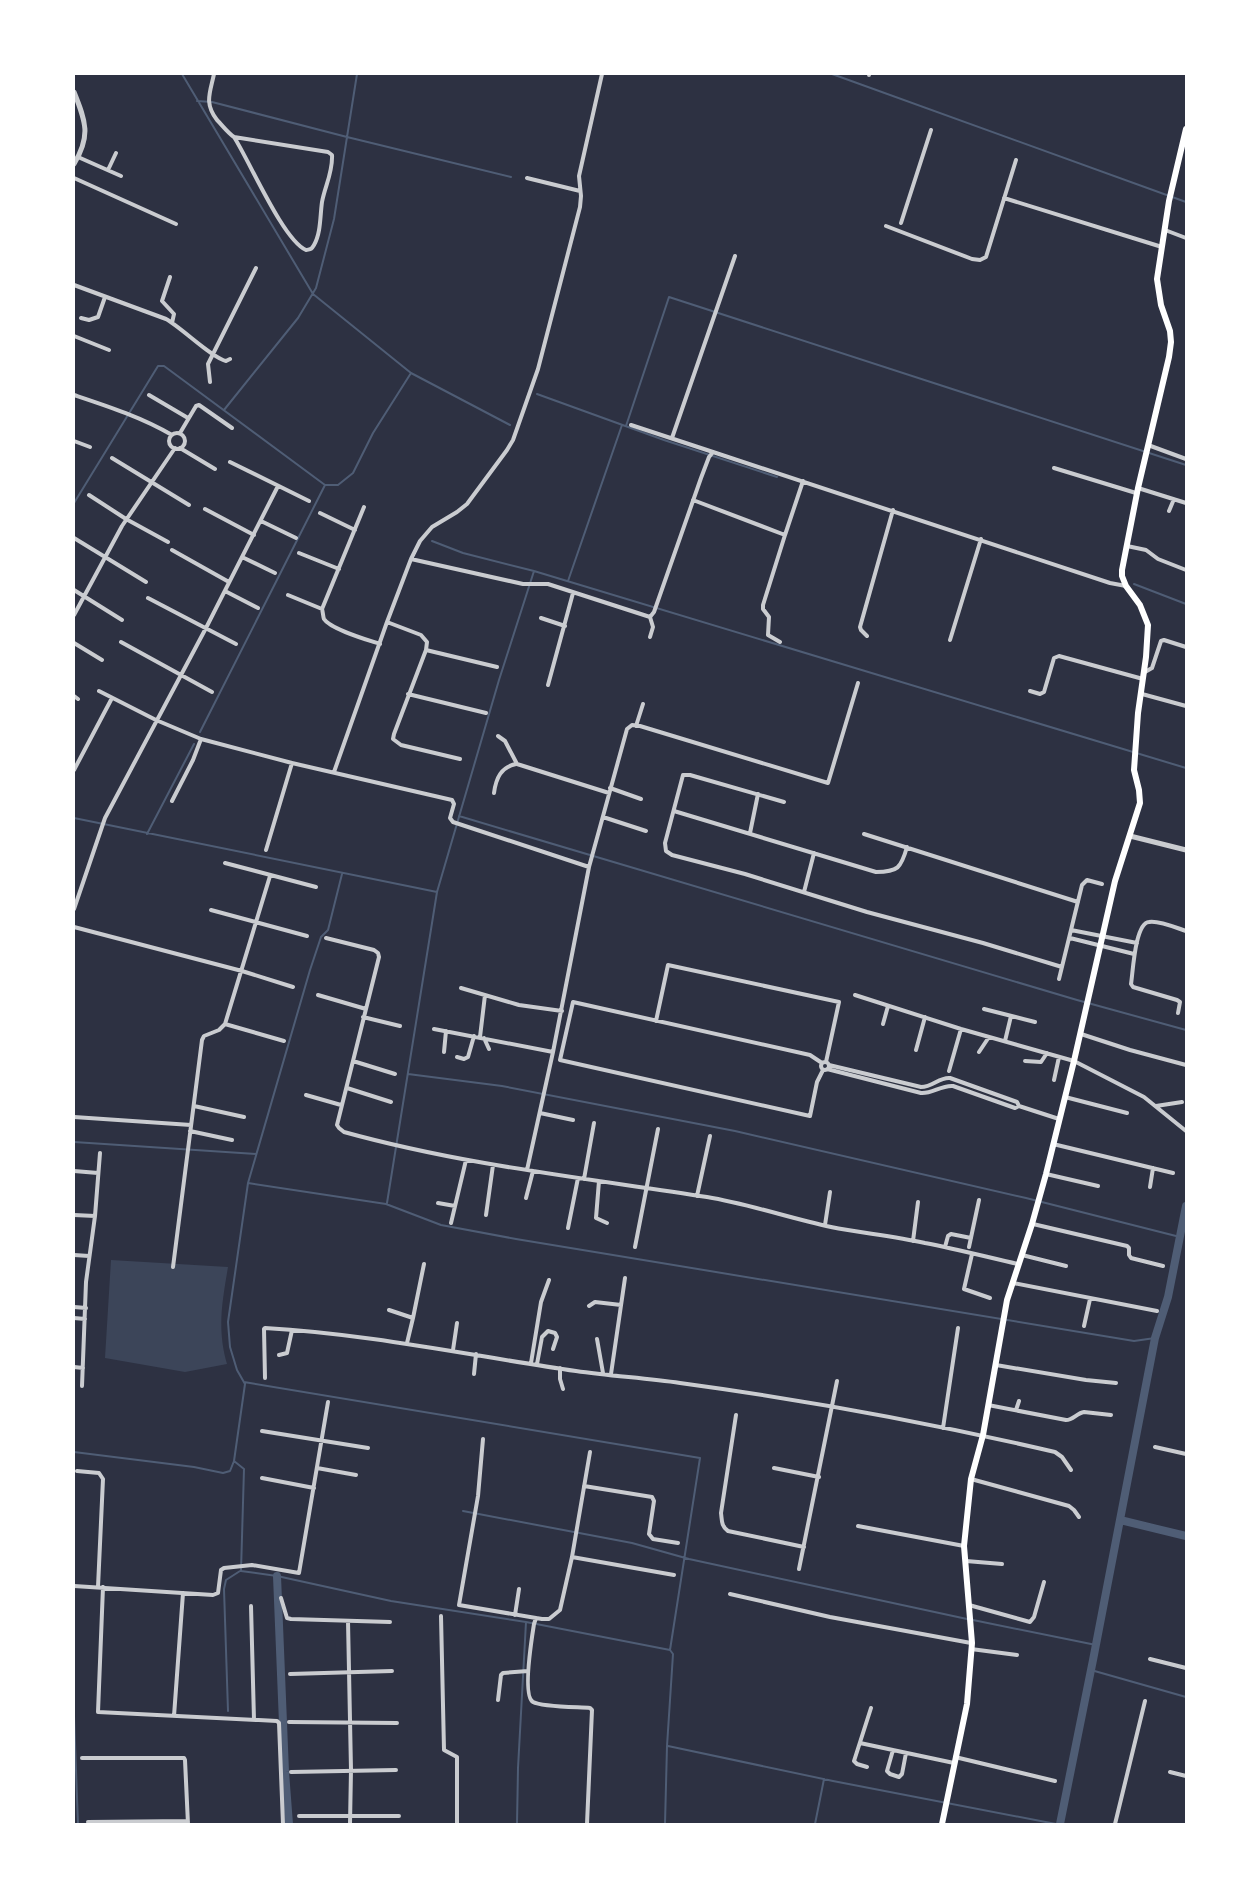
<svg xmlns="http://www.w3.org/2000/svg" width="1260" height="1898" font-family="'DejaVu Sans',sans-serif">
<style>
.green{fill:#3c4559}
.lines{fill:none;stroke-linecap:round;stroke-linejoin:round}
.stream{stroke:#4f5d75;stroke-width:2}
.canal{stroke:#4f5d75;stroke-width:8}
.minor{stroke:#caccd0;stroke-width:4}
.tertiary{stroke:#caccd0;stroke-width:5}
.secondary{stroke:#fff;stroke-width:6}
</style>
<rect width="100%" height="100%" fill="#2d3142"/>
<path class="green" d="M111 1260 228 1267C222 1303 217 1329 227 1364L185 1372 105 1358Z"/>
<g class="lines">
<path class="stream" d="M182 74 313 294 411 373 510 425
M832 74 1186 202
M197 101 212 102 347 137 511 177
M537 394 664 440 777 477
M224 410 298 318 316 288 334 219 357 74
M626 426 669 297 1186 465
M74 503 158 366H164L325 485
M432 541 463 553 534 571 1186 768
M568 581 622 425
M1134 584 1186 604
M200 732 325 485H338L353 473 373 433 411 373
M459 816 1077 1000 1186 1030
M74 818 437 892
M147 834 194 744
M408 1074 502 1086 735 1131 1026 1198 1180 1237
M74 1142 256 1154
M248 1183 310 970 321 937 328 930 342 874
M387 1203 437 892 499 680 534 571
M244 1382 700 1458 670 1650
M74 1452 194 1467 223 1473 230 1471 234 1461 245 1384 237 1370 230 1347 228 1322 248 1183 386 1204 441 1225 516 1239 1134 1341 1155 1338
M234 1461 244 1469 241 1571 277 1576 391 1601 526 1622 670 1650 673 1654 667 1746 665 1824
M463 1511 632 1543 689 1559 967 1619
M973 1620 1096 1645
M1091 1670 1186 1697
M228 1711 224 1589 226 1580 240 1571
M74 1716 78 1824
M668 1746 833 1781 1056 1824
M517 1824 518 1768 526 1622
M815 1824 824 1779"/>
<path class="canal" d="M1120 1520 1186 1536
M277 1576 285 1772 289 1824
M1060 1824 1093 1660 1155 1338 1168 1297 1186 1206"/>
<path class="minor" d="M214 74C210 93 204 103 217 120 223 126 227 132 234 137L328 152 332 155C333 172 325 186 322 202 320 216 321 233 314 245 311 250 311 249 306 250 283 240 250 162 234 137
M869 75V74
M78 157 121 176
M108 170 116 153
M74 178 176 224
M527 178 580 191
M1004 198 1162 247
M901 223 931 130
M886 226 972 259 980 260 986 257 1016 160
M1165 230 1186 238
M170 277 162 301 174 314 172 323
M74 285 166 319C182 328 212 358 226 361L230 359
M81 318 89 320 98 317 105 297
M74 336 109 350
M210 382 208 364 256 268
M74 395C107 406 141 417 172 435
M149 395 188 418
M631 425 713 452
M180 433 196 406 199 405 232 428
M169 441a8 8 0 1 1 16 0a8 8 0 1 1-16 0Z
M672 438 735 256
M74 441 90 447
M1148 445 1186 459
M180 448 215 469
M112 458 189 505
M230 462 309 501
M1054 468 1136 493
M1138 488 1186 503
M89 495 126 519 168 542
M693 500 785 535 803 481
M364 507 322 609C323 612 323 617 324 619 330 629 368 640 380 644
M205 509 254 535
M1169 511 1174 499
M320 513 355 530
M261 521 296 538
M74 538 146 582
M1127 546 1146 550 1158 559 1186 570
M172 550 229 582
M299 553 339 569
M242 557 275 573
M411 559 523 584H548L650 617 654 612 701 478 709 457 713 452 1110 583 1126 586
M74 590 122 620
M225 591 258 608
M288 595 322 609
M148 598 236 644
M74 615 122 526 175 448
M541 618 565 626
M387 622 421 635 427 642 426 650 394 734 393 739 401 745 460 759
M867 636 861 630 860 627 893 510
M650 637 653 627 650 617
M950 640 981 539
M121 642 212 692
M780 642 768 635 769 617 763 609V605L785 535
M74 643 102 660
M426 650 497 667
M1145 672 1152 668 1161 641 1164 640 1186 647
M548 685 573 593
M99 691 156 720 201 739 292 763 452 800 454 804 450 818 453 822 589 867
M1030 691 1040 694 1044 692 1054 658 1059 656 1143 679
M408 694 486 713
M1142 694 1186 706
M74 696 78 699
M636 726 643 704
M498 736 505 741 517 764 609 793
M74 770 112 698
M334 772 387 622 411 559 420 541 432 527 457 512 467 504 507 450 513 440 538 369 580 207 581 196 579 176 602 74
M610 788 641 799
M494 793C496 778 501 767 516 764
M172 801 193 760 201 739
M784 802 690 775H683L665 843 666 851 672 855 745 874 867 912 983 943 1062 967
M674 811 876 872C898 872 901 868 907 847
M603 817 646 831
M750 833 758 794
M864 834 1078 902
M266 850 292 763
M225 863 316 887
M804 892 814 853
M74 909 105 818 206 628 278 486
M211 910 307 936
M74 927 242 971 293 987
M1071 930 1137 943
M326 938 374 950 378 953 379 957 337 1125 339 1128 344 1132C463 1165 585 1178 707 1197 749 1204 789 1218 831 1227 862 1233 894 1236 925 1243 956 1249 987 1257 1018 1264
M1070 938 1134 954
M1059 979 1082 885 1087 880 1102 884
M461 988 519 1005 562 1011
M318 995 366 1009
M855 995 961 1029 1074 1061 1144 1097 1186 1131
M984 1009 1035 1022
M1178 1013 1180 1002 1177 1000 1133 987 1131 984C1133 972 1135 923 1149 922 1158 920 1177 928 1186 931
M363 1017 400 1026
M656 1021 668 965 839 1002 826 1062
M225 1024 284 1041
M883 1024 888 1006
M434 1029 553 1052
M1081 1034 1130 1050 1186 1065
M480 1037 485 995
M484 1038 489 1049
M1005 1041 1011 1016
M916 1050 925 1017
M444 1052 446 1031
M979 1052 989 1037
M457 1057 464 1059 468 1057 474 1036
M353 1061 395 1074
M1025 1061 1041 1062 1047 1053
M821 1066a4 4 0 1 1 8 0a4 4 0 1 1-8 0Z
M822 1063 810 1055 573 1002 560 1060 810 1116 817 1082 823 1070
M829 1065 921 1087C933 1087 939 1077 950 1078L1017 1102 1019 1106
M827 1069 921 1093C932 1094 941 1085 953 1086L1015 1108 1019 1106 1059 1119
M949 1071 961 1029
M1054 1080 1059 1057
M347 1088 391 1102
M306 1095 341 1105
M1065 1097 1127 1113
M194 1106 244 1117
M1156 1106 1182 1102
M540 1113 573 1120
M74 1117 191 1125
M190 1131 232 1140
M1053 1144 1173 1173
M527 1170 553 1052 589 867 627 729 632 725 640 726 828 783 858 683
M74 1171 98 1173
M1046 1174 1098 1186
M584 1179 594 1123
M599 1181 596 1218 607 1223
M1150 1187 1153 1168
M697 1196 710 1136
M526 1198 533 1171
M438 1203 455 1206
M74 1215 95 1216
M486 1215 493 1165
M451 1223 466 1160
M1033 1224 1127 1246 1129 1248V1255L1131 1258 1163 1266
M825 1225 830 1192
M568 1228 578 1178
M913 1241 918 1202
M635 1247 658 1129
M945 1247 948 1236 951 1234 971 1238
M969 1247 979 1200
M972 1254 964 1289 990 1298
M74 1255 89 1256
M1022 1255 1066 1266
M173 1267 202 1040 204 1036 219 1030 225 1024 270 876
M1013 1283 1157 1311
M589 1306 595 1302 621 1305
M74 1307 86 1308
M389 1310 413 1318 407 1343
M74 1318 85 1319
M413 1318 424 1264
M1084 1326 1090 1299
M597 1339 603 1373
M453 1350 457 1323
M279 1355 287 1353 292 1330
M531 1363 541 1302 549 1280
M537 1364 542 1337 548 1331 555 1333 557 1337 553 1349
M996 1365 1086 1380 1116 1383
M74 1367 83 1368
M560 1368V1379L563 1389
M474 1374 476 1354
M611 1374 625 1278
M265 1378 264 1329 265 1328C370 1334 472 1356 576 1371 610 1376 645 1378 680 1383 806 1400 931 1423 1055 1452L1062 1457 1071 1470
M82 1386 86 1282 95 1216 100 1153
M988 1405 1066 1420C1073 1420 1077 1413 1084 1412L1111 1415
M1016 1410 1019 1401
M736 1415 721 1513C722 1520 721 1526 728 1531L804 1547
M943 1428 958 1328
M262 1431 368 1448
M483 1439 478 1496 459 1605 542 1619H549L560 1610 572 1557 590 1452
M1155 1447 1186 1454
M317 1468 356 1475
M774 1468 819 1477
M77 1471 99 1473 103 1479 98 1587
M262 1478 314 1488
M971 1479 1069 1506 1074 1510 1079 1517
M584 1486 652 1497 654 1501 649 1534 653 1539 678 1543
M858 1526 964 1546
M572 1557 674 1575
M966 1561 1002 1564
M799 1569 837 1381
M74 1586 213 1595 218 1593 221 1570 224 1568 252 1565 299 1573 328 1402
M103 1587 98 1712 277 1721 279 1723 283 1824
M730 1594 830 1617 971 1643
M281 1598 287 1618 291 1619 390 1622
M969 1605 1030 1622 1034 1617 1044 1582
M251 1606 254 1720
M515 1615 519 1589
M441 1616 444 1750 457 1757V1824
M536 1618 534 1624C532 1637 522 1696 533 1702 542 1707 578 1707 590 1708L592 1710 587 1824
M348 1621 351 1770 350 1824
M971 1649 1017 1655
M1150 1659 1186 1668
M290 1674 392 1671
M498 1700 501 1675 503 1673 528 1671
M174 1716 183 1593
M289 1722 397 1723
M860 1743 954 1763
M893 1750 887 1771 890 1774 899 1777 902 1774 906 1753
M955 1757 1055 1781
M82 1758H184L185 1760 188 1824
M867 1767 857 1764 854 1761 871 1708
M291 1772 396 1770
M1170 1772 1186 1776
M299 1816H399
M88 1822 188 1821
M1115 1824 1145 1701"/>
<path class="tertiary" d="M74 92C86 122 91 136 74 164
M1130 836 1186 850"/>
<path class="secondary" d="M942 1824 967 1704 972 1643 964 1546 971 1479 983 1435 1007 1300 1032 1224 1046 1174 1074 1061 1115 881 1140 803 1139 790 1134 770 1138 713 1146 657 1148 625 1140 605 1126 586 1122 576V570L1138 488 1169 357 1171 342 1170 331 1161 305 1157 279 1169 201 1186 129"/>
</g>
<rect width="1260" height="1898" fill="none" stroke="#ffffff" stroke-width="150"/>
</svg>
